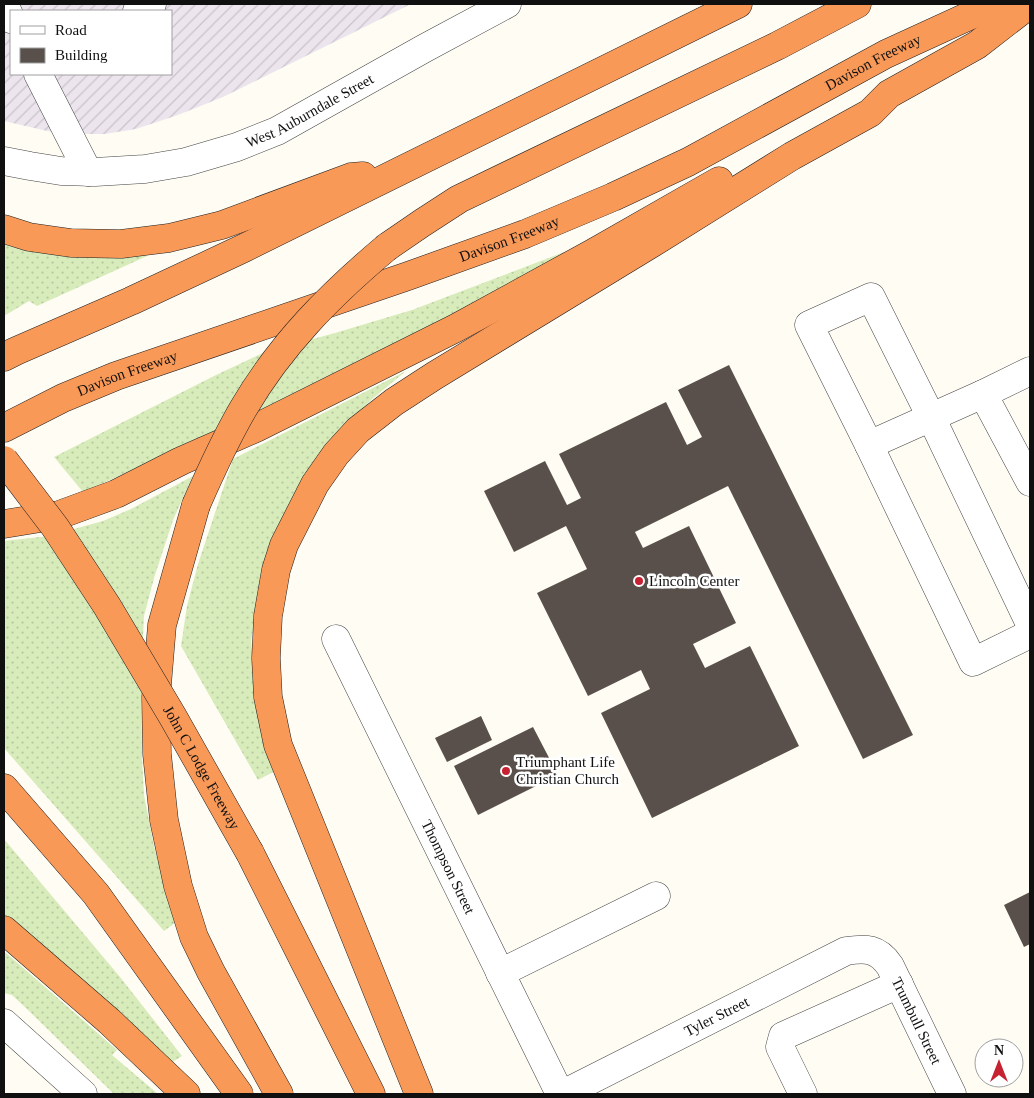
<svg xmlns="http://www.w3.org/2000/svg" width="1034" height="1098" font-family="Georgia,serif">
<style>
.industrial{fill:url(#industrial-furrows);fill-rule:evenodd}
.grass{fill:url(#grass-dots)}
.building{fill:#59504c}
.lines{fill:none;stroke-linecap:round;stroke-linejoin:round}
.minor-casing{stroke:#434343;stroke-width:29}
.highway-casing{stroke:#212121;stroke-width:29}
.minor{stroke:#fff;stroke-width:28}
.highway{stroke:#f99958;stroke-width:28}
.highway-bridge-casing{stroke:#212121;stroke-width:29;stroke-linecap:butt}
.highway-bridge{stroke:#f99958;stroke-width:28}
.poi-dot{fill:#c62232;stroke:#fff;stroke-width:2}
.labels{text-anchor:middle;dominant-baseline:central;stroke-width:5;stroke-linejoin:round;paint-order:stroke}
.street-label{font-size:15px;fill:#101010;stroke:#fff}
.poi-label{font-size:15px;fill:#101010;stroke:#fff;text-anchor:start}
</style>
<defs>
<pattern id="industrial-furrows" width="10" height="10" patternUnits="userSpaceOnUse" patternTransform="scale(1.25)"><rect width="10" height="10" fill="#ede5ee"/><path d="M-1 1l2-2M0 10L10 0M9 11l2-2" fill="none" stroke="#cac3cb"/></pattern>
<pattern id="grass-dots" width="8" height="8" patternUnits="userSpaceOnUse" patternTransform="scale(1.25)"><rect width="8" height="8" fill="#d7ecba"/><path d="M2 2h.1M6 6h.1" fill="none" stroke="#b8c99f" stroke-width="1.8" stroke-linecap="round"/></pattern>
</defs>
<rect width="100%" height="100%" fill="#fffcf3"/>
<path class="industrial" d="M4 4H411L223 97 178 115 136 129 105 134H69L47 131 4 121ZM11 11H171V74H11Z"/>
<path class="grass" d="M4 234 145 249 147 256 37 306 29 301 4 316Z
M567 251 571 257 482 303 200 440 83 492 54 457 214 376 265 352 335 333 412 310Z
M406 371 371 400 331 441 258 601 251 641 255 674 275 771 258 780 181 646 187 606 198 564 233 459Z
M193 476 173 520 154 578 144 616 141 678 142 759 144 795 154 846 175 923 164 931 4 748V541L49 536 103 521 131 509Z
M4 839 120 977 182 1056 171 1063 4 916Z
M4 951 117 1050 112 1055 158 1094H114L28 1010 12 995 4 993Z"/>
<path class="building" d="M729 365 913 735 863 759 728 486 635 532 643 548 689 526 736 623 693 644 705 668 750 646 799 746 652 818 601 713 650 689 641 670 588 696 537 593 587 569 566 526 514 552 484 491 545 461 567 505 581 498 559 454 666 402 687 445 702 437 678 390Z
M481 716 492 740 447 762 435 738Z
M533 727 558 775 478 815 454 766Z
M1030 892V944L1024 947 1004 905Z"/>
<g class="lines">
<defs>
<g id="minor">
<path d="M4 4 11 19"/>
<path d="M137 11 152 4"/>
<path d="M38 74 88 172"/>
<path id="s1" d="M4 161 30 166 61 171 95 172 145 169 186 162 237 147 277 131 425 48 507 4"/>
<path d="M983 394 1030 482"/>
<path d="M869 445 983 394 1030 371"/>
<path d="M1030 624 931 417 871 297 809 325 869 445 973 662 1030 634"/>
<path id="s2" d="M336 639 560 1094"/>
<path d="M500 973 656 896"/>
<path d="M4 1023 83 1094"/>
<path id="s3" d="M563 1094 846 951C866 948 878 948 890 966L952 1094"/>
<path d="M803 1094 780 1047 783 1036 899 984"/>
</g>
<g id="highway">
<path d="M4 229 29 237 71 243 121 244 169 238 222 225 351 177 363 176"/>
<path d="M387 247 422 223 459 199 777 46 857 4"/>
<path d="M4 357 16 351 131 301 244 248 738 4"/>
<path id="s4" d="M4 428 63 398 116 376 408 276 525 234 613 197 688 162 886 54 995 4"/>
<path d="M196 505 162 625 156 697 157 754 164 820 178 886 194 937 211 972 279 1094"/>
<path d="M4 524 59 515 116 494 181 461 256 428 456 328 593 253 719 181"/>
<path d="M4 788 96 894 239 1094"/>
<path d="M250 853 371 1094"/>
<path d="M4 930 109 1021 186 1094"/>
<path d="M419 1094 278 745 268 697 266 658 268 616 276 570 284 545 315 484 336 454 358 430 394 402 434 376 654 242 792 156 870 113 889 94 977 45 1030 4"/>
</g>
</defs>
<use href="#minor" class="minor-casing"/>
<use href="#highway" class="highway-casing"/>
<use href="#minor" class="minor"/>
<use href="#highway" class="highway"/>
<defs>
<g id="highway-bridge">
<path id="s5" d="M4 460 55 527 107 606 173 717 250 853"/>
<path d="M196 505C210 473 225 440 243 409 281 344 330 295 387 247"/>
</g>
</defs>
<use href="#highway-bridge" class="highway-bridge-casing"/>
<use href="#highway-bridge" class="highway-bridge"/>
</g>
<g class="poi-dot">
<circle cx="639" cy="581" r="5"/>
<circle cx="506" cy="771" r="5"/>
</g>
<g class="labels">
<g class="street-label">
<text stroke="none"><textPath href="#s4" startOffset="945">Davison Freeway</textPath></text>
<text stroke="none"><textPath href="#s1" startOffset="318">West Auburndale Street</textPath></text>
<text stroke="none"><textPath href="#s4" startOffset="540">Davison Freeway</textPath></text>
<text stroke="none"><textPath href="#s4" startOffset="135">Davison Freeway</textPath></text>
<text stroke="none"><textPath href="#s5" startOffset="366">John C Lodge Freeway</textPath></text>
<text stroke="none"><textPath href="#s2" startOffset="254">Thompson Street</textPath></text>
<text stroke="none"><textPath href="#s3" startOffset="172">Tyler Street</textPath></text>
<text stroke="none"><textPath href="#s3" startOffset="428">Trumbull Street</textPath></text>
</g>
<g class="poi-label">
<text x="649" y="581">Lincoln Center</text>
<text x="516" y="762">Triumphant Life<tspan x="516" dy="17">Christian Church</tspan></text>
</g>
</g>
<rect width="1034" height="1098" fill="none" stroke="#101010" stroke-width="10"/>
<rect x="10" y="10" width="162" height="65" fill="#ffffff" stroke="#9f9f9f"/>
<rect x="20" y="26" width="25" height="8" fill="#ffffff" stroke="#9f9f9f"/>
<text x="55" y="35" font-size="15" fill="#101010">Road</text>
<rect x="20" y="48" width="25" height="15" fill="#59504c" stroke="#9f9f9f"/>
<text x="55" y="60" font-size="15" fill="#101010">Building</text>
<g transform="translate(999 1063)"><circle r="24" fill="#ffffff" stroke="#9f9f9f"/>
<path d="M0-4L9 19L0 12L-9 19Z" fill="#c62232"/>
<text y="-8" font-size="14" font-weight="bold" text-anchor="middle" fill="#101010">N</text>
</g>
</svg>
